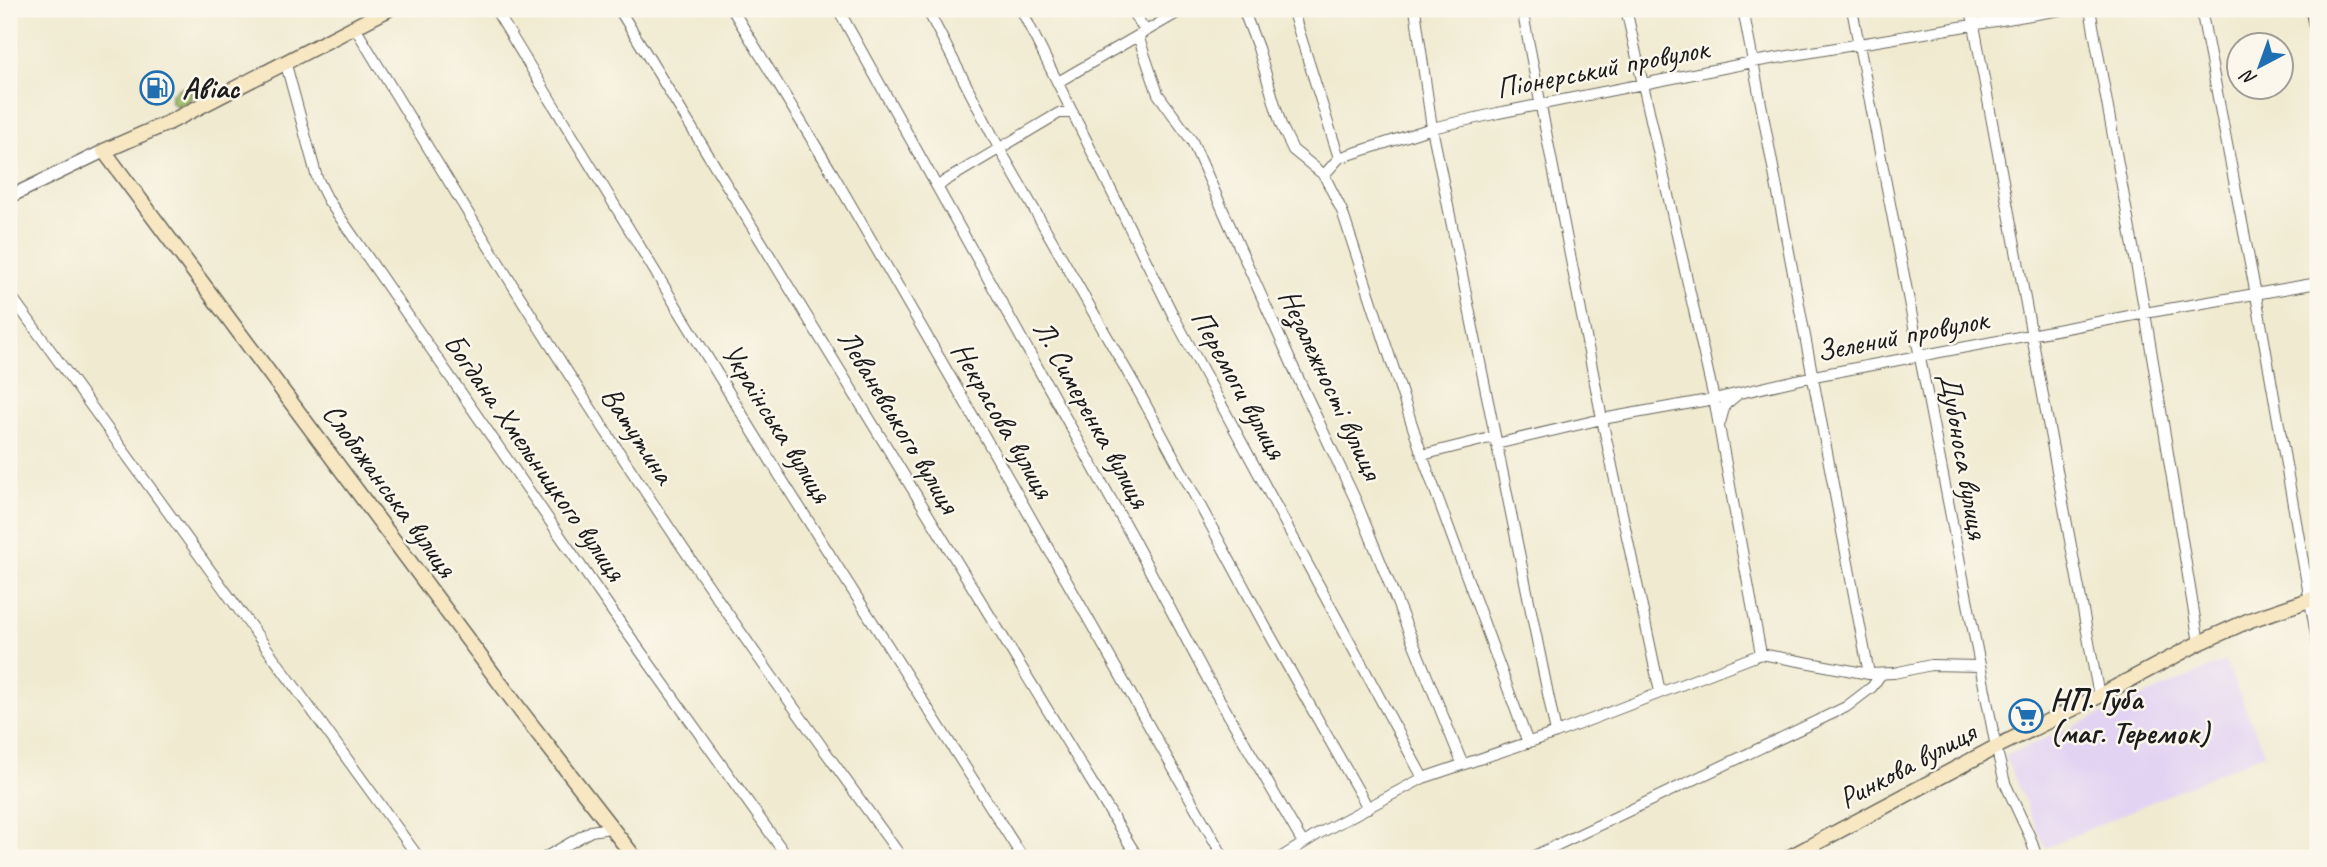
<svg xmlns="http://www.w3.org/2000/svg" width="2327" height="867" font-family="Caveat,sans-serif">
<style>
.built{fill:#e3d3f3}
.green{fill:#a1c068;stroke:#5e6e42;stroke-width:2}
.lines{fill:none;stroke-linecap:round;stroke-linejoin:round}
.minor-casing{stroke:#66645b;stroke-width:12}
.tertiary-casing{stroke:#66645b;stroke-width:15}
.secondary-casing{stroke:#66645b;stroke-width:17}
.minor{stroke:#fff;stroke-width:10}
.tertiary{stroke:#fff;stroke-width:12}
.secondary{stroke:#f7e8c3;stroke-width:14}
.labels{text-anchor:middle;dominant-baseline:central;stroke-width:5;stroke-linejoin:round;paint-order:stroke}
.street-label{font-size:30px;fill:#1c1c1c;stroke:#fbf7ec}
.poi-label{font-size:30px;font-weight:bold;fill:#1c1c1c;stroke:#fbf7ec;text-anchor:start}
</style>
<rect width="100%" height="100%" fill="#fbf7ec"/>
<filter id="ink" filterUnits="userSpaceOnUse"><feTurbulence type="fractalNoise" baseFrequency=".0143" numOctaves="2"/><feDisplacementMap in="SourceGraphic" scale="14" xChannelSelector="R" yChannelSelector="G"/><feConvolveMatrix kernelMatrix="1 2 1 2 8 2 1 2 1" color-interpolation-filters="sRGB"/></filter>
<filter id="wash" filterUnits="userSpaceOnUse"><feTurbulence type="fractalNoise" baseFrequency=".00686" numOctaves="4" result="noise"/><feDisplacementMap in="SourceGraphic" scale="28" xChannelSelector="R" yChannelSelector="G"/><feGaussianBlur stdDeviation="1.57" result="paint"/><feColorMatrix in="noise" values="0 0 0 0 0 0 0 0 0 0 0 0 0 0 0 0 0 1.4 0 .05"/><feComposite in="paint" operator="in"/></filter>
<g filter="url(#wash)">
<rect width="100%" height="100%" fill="#f0ead0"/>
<path class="built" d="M2225 661 2265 753 2045 848 2005 756Z"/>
<path class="green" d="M182 87 192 90V97L188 102 177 106 171 102C170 93 175 91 182 87Z"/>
</g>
<g filter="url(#ink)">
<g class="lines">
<defs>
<path id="minor" d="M495 9 781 478 1023 858
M619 9 1138 858
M732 9 833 174 969 409 1224 858
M838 9 1132 537 1207 678 1303 843
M927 9 999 148 1140 394 1265 626 1368 808
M1021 9 1174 317 1423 778
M1130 9 1146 31
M1243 9 1258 48 1281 125 1293 150 1324 175 1342 211 1422 455 1528 743
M1292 9 1339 158
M1415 9 1432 128 1556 733
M1522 9 1602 419 1660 692
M1626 9 1714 399 1761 654
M1743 9 1869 674
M1852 9 1996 747 2005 783 2030 837 2037 858
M1971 9 2099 696
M2090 9 2145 313 2199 643
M2201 9 2256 295 2318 646
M354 26C446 177 537 328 635 476 720 606 811 732 902 858
M1138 36 1158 94 1192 141 1299 380 1356 501 1462 763
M285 61 317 178 328 200 621 624 788 858
M1058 82 1184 9
M1324 175 1339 158 1432 128 1498 113 1753 62 2066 9
M938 187 945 181 1059 113H1073
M9 293 419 858
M1720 423 1725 405 1737 395
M1496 444 1602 419 1714 399 1814 376 2145 313 2318 283
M1422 455 1494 437
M544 858 591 831 609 828
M1280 858 1320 833 1423 778 1556 733 1761 654 1869 674 1894 673 1931 665 1978 666
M1530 858 1846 707 1872 687 1881 674H1884"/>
<path id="tertiary" d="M9 197 104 151"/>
<path id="secondary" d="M389 9 170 122 104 151 523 714 635 858
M2313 9 2318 34
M1788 858 1996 747 2099 696 2199 643 2250 620 2318 597"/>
</defs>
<use href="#minor" class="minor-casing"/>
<use href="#tertiary" class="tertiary-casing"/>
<use href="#secondary" class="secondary-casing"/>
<use href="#minor" class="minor"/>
<use href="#tertiary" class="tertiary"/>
<use href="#secondary" class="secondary"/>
</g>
</g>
<defs>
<symbol id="fuel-ring" viewBox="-11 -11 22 22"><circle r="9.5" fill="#fbf7ec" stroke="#1f6fb2" stroke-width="1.5"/><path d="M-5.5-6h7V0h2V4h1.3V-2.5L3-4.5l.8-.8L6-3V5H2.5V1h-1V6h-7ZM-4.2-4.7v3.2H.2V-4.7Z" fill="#1f6fb2"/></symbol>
<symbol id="supermarket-ring" viewBox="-11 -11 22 22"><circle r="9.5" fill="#fbf7ec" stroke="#1f6fb2" stroke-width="1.5"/><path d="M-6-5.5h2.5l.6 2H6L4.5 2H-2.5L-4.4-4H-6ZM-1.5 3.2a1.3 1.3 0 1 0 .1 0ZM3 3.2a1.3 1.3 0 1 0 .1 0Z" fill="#1f6fb2"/></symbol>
</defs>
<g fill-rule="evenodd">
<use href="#fuel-ring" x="138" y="69" width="38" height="38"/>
<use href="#supermarket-ring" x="2007" y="697" width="38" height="38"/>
</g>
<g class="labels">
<g class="street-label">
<text transform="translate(1602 68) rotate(-11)">Піонерський провулок</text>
<text transform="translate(1902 335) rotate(-11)">Зелений провулок</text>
<text transform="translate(1239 384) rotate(61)">Перемоги вулиця</text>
<text transform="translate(1331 384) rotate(65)">Незалежності вулиця</text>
<text transform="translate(1092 414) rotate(61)">Л. Симеренка вулиця</text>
<text transform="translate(1003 420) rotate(60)">Некрасова вулиця</text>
<text transform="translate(899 421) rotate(59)">Леваневського вулиця</text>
<text transform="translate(777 423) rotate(58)">Українська вулиця</text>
<text transform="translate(638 435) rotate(57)">Ватутина</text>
<text transform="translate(1964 456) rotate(80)">Дубоноса вулиця</text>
<text transform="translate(535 457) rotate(55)">Богдана Хмельницкого вулиця</text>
<text transform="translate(390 490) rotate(54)">Слобожанська вулиця</text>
<text transform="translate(1907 765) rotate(-28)">Ринкова вулиця</text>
</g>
<g class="poi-label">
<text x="182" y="88">Авіас</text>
<text x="2050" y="699">НП. Губа<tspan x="2050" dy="34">(маг. Теремок)</tspan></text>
</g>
</g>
<rect width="2327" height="867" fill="none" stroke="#fbf7ec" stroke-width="35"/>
<g transform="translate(2260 66) rotate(221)"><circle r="33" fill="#fbf7ec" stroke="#a29f99" stroke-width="2"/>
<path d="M0-5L12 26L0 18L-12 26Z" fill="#1f6fb2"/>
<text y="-10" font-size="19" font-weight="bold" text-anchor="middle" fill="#1c1c1c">N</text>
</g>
</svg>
